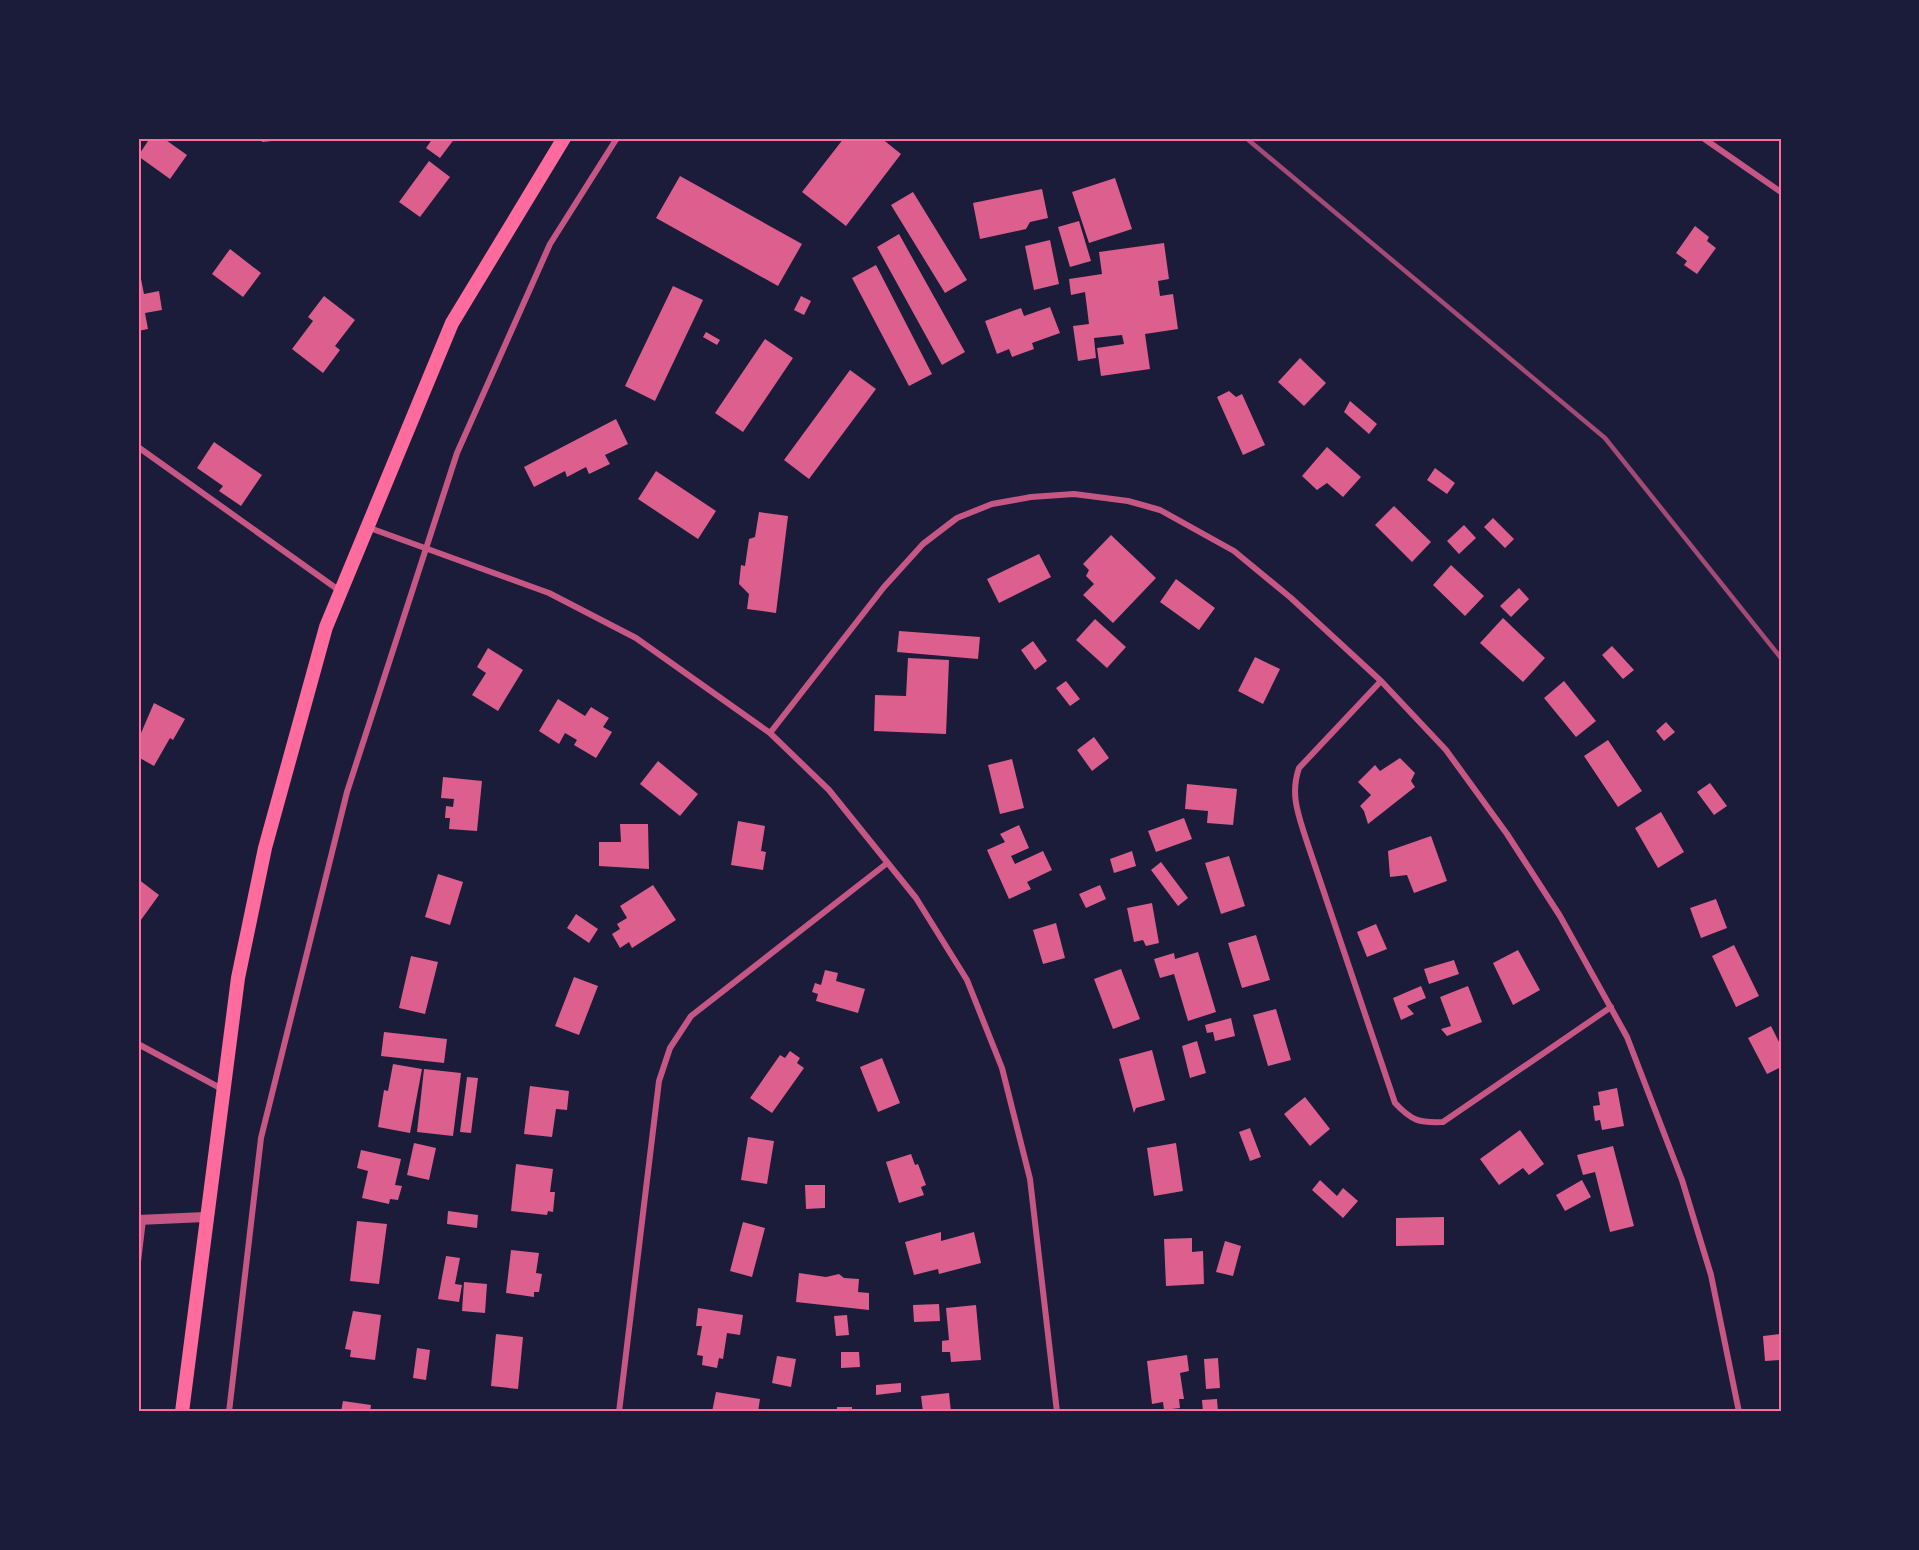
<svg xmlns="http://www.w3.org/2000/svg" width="1919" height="1550" font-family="'Libre Baskerville',serif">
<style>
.building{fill:#dd5f8e}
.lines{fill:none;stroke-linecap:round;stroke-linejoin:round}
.minor{stroke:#c65784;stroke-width:6}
.tertiary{stroke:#c65784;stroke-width:10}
.primary{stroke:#ff6b9d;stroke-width:14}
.rail{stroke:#a44b75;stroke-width:4.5}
.neatline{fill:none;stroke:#ff6b9d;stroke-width:2}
</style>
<rect width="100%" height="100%" fill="#1b1b3a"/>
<path class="building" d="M150 138H163L187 155 170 179 138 156Z
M262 138H282V140L262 142Z
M433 138H455L440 158 426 148Z
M844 138H881L901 154 846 226 802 192Z
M429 161 450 177 420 217 399 202Z
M680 176 802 244 778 286 656 218Z
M1115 178 1132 229 1089 243 1072 192Z
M1042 189 1048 218 1030 222 1026 229 980 239 973 203Z
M913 192 967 280 945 293 891 205Z
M1079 221 1091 261 1070 267 1058 227Z
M1695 226 1709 237 1707 241 1716 248 1697 274 1684 265 1687 261 1676 253Z
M899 234 965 352 942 365 877 247Z
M1050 240 1059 284 1034 290 1025 246Z
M1164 243 1169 279 1158 281 1160 296 1173 294 1178 329 1145 334 1150 369 1101 376 1097 348 1124 344 1122 335 1094 338 1096 358 1078 361 1073 326 1089 324 1085 292 1071 295 1069 279 1102 274 1099 252Z
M230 249 261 273 243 297 212 274Z
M138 264 144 294 159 291 162 310 145 313 148 329 138 331Z
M876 265 932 374 909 386 852 278Z
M673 286 703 300 655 401 625 386Z
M324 296 355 320 335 346 340 350 323 373 292 349 313 321 308 317Z
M801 296 811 301 804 315 794 310Z
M1050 307 1060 333 1032 343 1034 349 1012 357 1009 349 997 354 985 321 1021 308 1024 316Z
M706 332 720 340 717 345 703 337Z
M765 339 793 358 743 432 715 413Z
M1300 358 1326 383 1304 406 1278 382Z
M850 370 876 389 809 479 784 460Z
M1229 391 1236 397 1242 394 1265 445 1243 455 1217 397Z
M1350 401 1377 424 1369 434 1344 412Z
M616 419 628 444 605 455 610 464 589 474 586 467 567 477 565 471 534 487 524 467Z
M214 442 262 475 241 506 219 491 223 486 197 468Z
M1327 447 1361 477 1343 497 1327 483 1317 490 1302 476Z
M1435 468 1455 483 1447 494 1427 480Z
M656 471 716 511 698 539 638 499Z
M1394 506 1431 542 1412 562 1375 525Z
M759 512 788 516 776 613 747 609 749 594 739 584 741 565 745 566 749 539 755 537Z
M1493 518 1514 539 1505 548 1484 527Z
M1464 525 1476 538 1459 554 1447 541Z
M1111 535 1156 578 1113 623 1083 595 1094 584 1086 576 1089 570 1083 564Z
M1039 554 1051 577 999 603 987 579Z
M1451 565 1484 596 1465 616 1433 585Z
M1176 579 1215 608 1199 630 1160 602Z
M1519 588 1529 599 1511 617 1500 606Z
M1503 618 1545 658 1523 682 1480 643Z
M1095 619 1126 647 1107 668 1076 640Z
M899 631 980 637 978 659 897 652Z
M1033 641 1047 661 1035 670 1021 650Z
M1612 646 1634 670 1623 679 1602 655Z
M488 648 523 670 498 711 472 695 486 673 477 667Z
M1255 657 1280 669 1263 704 1238 691Z
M908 658 949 660 946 734 874 731 875 695 906 696Z
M1066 681 1080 699 1070 706 1056 688Z
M1564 681 1596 721 1576 737 1544 698Z
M558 699 585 716 591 707 609 718 603 727 612 732 596 758 574 745 577 740 565 733 559 744 539 731Z
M154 703 185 719 173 740 170 738 154 766 138 757V740Z
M1666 722 1675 732 1664 741 1656 731Z
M1094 737 1109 758 1092 771 1077 750Z
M1608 740 1642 791 1618 807 1584 756Z
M1400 758 1415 773 1411 781 1415 787 1368 824 1364 811 1360 806 1371 795 1358 782 1375 765 1380 771Z
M1012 759 1024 808 1000 814 988 765Z
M658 761 698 794 680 816 640 784Z
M443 777 482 781 477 831 449 829 450 818H445L446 806 453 807 454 799 441 798Z
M1710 783 1727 806 1714 815 1697 792Z
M1187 784 1237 789 1233 825 1207 823 1208 811 1185 809Z
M1661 812 1684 852 1658 868 1635 828Z
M1184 818 1192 839 1156 852 1148 831Z
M738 821 765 826 761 851 766 852 763 870 731 865Z
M620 824H648L649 869 599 866V842H621Z
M1019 825 1029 848 1011 856 1015 864 1043 851 1052 870 1027 882 1031 889 1009 899 987 850 1005 842 1000 834Z
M1431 836 1447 881 1414 893 1407 875 1390 877 1388 851Z
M1132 851 1136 866 1114 873 1110 859Z
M1229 856 1245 906 1221 914 1205 863Z
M1161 862 1188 898 1178 906 1151 870Z
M438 874 463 882 450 925 425 917Z
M138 879 159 895 138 924Z
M653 885 676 920 632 948 629 942 620 948 612 934 620 929 617 924 627 918 620 906Z
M1100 885 1106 899 1086 908 1079 894Z
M1716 899 1727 928 1701 938 1690 908Z
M1152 903 1159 943 1146 946 1143 940 1134 942 1127 908Z
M576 914 598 929 589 943 567 928Z
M1056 923 1065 958 1043 964 1033 930Z
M1376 924 1387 949 1367 957 1357 932Z
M1256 935 1270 980 1242 988 1228 943Z
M1734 945 1759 996 1736 1007 1712 956Z
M1518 950 1540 990 1513 1005 1493 963Z
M1198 952 1216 1012 1188 1021 1174 974 1160 978 1154 959 1174 953 1175 959Z
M411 956 438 962 425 1014 399 1008Z
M1454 960 1459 974 1429 984 1424 969Z
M1121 969 1140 1019 1113 1029 1094 979Z
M825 970 838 973 836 981 865 989 858 1013 816 1001 818 994 812 992 815 983 821 985Z
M574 977 598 986 579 1035 555 1026Z
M1421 986 1426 998 1407 1006 1414 1014 1401 1020 1393 998Z
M1468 986 1482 1022 1447 1036 1441 1029 1451 1026 1440 997Z
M1276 1009 1291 1060 1268 1066 1253 1015Z
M1231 1018 1235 1036 1215 1041 1213 1032 1207 1033 1205 1025Z
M1771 1026 1781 1046V1067L1767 1074 1748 1038Z
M384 1032 447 1039 444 1063 381 1056Z
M1197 1041 1206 1073 1190 1078 1182 1046Z
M1152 1050 1165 1100 1136 1108 1134 1113 1119 1059Z
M790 1051 800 1058 797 1063 804 1068 772 1113 750 1098 780 1055 785 1058Z
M882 1058 900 1103 878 1112 860 1067Z
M393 1064 422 1069 410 1133 378 1127 384 1090 388 1091Z
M424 1069 461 1073 453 1136 417 1132Z
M467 1077 478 1078 471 1133 460 1132Z
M530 1086 569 1091 567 1110 556 1109 552 1137 524 1134Z
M1617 1088 1624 1126 1602 1130 1600 1120 1595 1121 1593 1106 1600 1105 1598 1092Z
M1305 1097 1330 1129 1310 1146 1284 1114Z
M1250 1128 1261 1157 1250 1161 1239 1132Z
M1520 1130 1544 1164 1529 1175 1523 1168 1499 1185 1480 1159Z
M748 1137 774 1141 767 1184 741 1180Z
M414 1143 436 1148 429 1180 407 1175Z
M1176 1143 1183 1191 1154 1196 1147 1148Z
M1613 1146 1634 1226 1610 1232 1595 1172 1583 1175 1577 1155Z
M361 1150 401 1159 395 1185 402 1186 398 1200 390 1199 389 1204 362 1198 368 1171 357 1168Z
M911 1154 915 1165 918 1164 926 1185 921 1187 924 1195 899 1203 886 1162Z
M516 1164 553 1169 550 1192H555L553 1212 548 1211 547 1215 511 1211Z
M1320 1180 1337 1196 1343 1188 1358 1201 1343 1218 1312 1190Z
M1582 1180 1591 1197 1565 1211 1556 1195Z
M805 1185H825V1208L806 1209Z
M448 1211 478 1215 477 1228 447 1224Z
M1444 1217V1245L1396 1246V1218Z
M357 1221 387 1224 379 1284 350 1281Z
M743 1222 765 1228 752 1277 730 1271Z
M941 1232V1241L974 1232 981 1263 939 1274 938 1269 914 1275 905 1242Z
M1192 1238V1252L1203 1251 1204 1284 1166 1286 1164 1239Z
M1225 1241 1241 1246 1233 1276 1216 1272Z
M511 1250 539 1253 536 1273 542 1274 539 1292H534V1297L506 1293Z
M446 1256 460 1258 455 1284 462 1285 459 1302 438 1299Z
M799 1273 826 1277 839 1274 844 1278 859 1279 858 1292 869 1293V1310L796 1302Z
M464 1282 487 1284 485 1313 462 1311Z
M939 1304 940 1321 914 1322 913 1305Z
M976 1305 981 1360 951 1362 950 1352H942V1341L949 1340 946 1308Z
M698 1308 743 1315 740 1335 727 1333 723 1359 719 1358 717 1368 702 1365 703 1356 697 1355 702 1326H696Z
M353 1311 381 1315 375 1360 350 1357 351 1350 345 1349Z
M847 1315 849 1335 836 1336 834 1316Z
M496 1334 523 1337 518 1389 491 1386Z
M1781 1334V1360L1765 1361 1763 1336Z
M417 1348 430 1350 426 1380 413 1378Z
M841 1352H859L860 1367 841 1368Z
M1187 1355 1189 1371 1180 1373 1184 1399H1179L1180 1408 1164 1410 1163 1402 1152 1404 1147 1361Z
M777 1356 796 1359 791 1387 772 1383Z
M1218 1358 1220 1388 1206 1389 1204 1359Z
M901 1383V1392L876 1395V1385Z
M716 1392 760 1399 758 1412H712Z
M949 1393 951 1412H923L921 1396Z
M1217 1399 1218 1412H1203L1202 1400Z
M343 1401 371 1405 370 1412H341Z
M837 1407H852V1412H837Z"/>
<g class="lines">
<path class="minor" d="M1703 138 1781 192
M138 447 340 591
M367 527 549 593 636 638 770 733 829 790 916 898 967 980 1002 1068 1030 1179 1057 1412
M1381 681 1299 768C1290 794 1298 814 1306 839L1395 1103C1412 1121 1419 1123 1443 1122L1611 1007
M770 733 884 587 923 544 957 518 992 504 1031 497 1074 494 1128 501 1160 510 1234 551 1291 598 1381 681 1446 750 1507 834 1560 916 1627 1037 1682 1180 1711 1275 1739 1412
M138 1044 222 1089
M138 1262 143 1220
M229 1412 261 1138 347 792 457 453 550 244 617 138
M619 1412 659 1081 670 1048 691 1016 886 864"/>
<path class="tertiary" d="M138 1220 205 1217"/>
<path class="primary" d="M182 1412 238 978 265 848 326 627 452 323 564 138"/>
<path class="rail" d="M1246 138 1605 438 1781 658"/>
</g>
<rect width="1919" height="1550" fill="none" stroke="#1b1b3a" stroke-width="279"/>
<rect x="140" y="140" width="1640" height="1270" class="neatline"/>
</svg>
